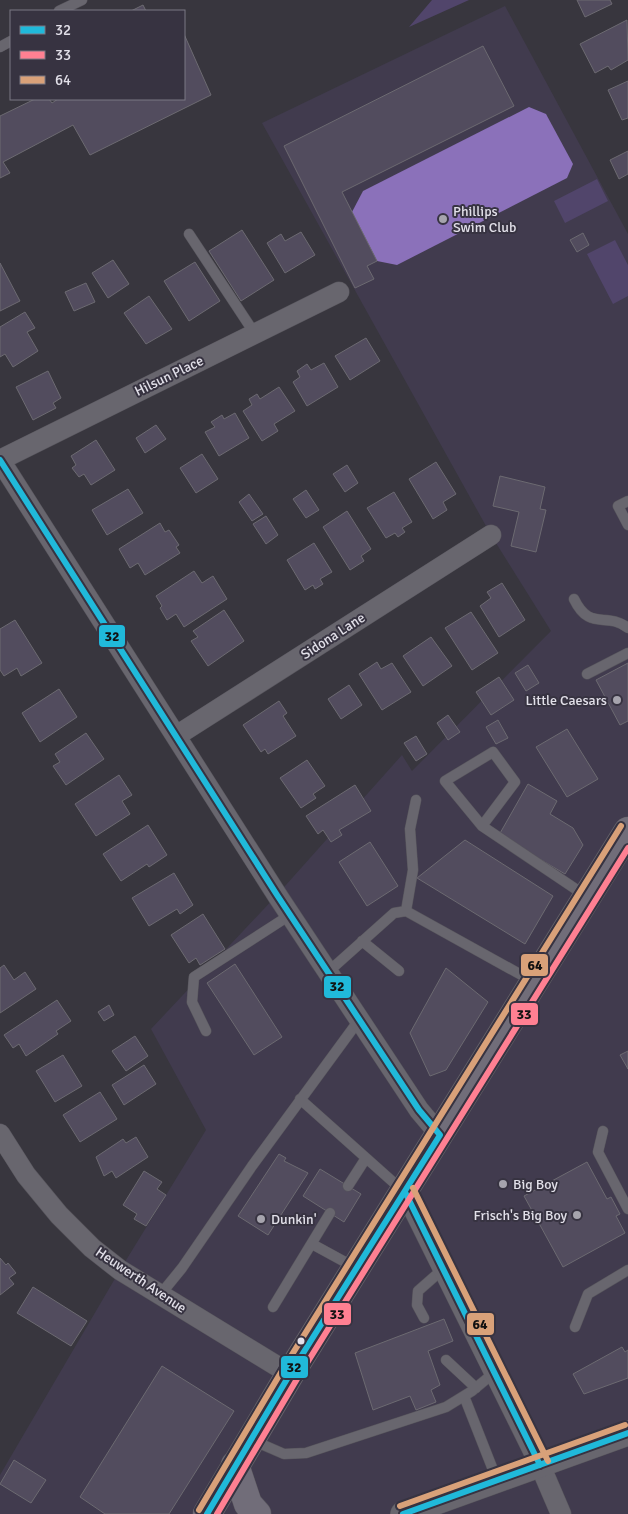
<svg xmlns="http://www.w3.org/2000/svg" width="628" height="1514" font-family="Signika,sans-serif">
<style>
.built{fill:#413b4e}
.green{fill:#51456b}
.water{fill:#8b71ba}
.building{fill:#524c5e;stroke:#6c6a71}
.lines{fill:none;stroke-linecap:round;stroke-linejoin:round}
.service-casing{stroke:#57555c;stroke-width:11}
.minor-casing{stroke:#57555c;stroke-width:21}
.tertiary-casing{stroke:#57555c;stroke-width:26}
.primary-casing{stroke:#57555c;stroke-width:29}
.service{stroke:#68666e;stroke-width:10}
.minor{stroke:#68666e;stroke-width:20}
.tertiary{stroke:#68666e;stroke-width:25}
.primary{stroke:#716d79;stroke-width:28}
.bus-1-casing{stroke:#373341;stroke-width:10}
.bus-2-casing{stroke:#373341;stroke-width:10}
.bus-3-casing{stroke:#373341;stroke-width:10}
.bus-1{stroke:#20b9da;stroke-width:6}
.bus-2{stroke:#ff8092;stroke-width:6}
.bus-3{stroke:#d9a179;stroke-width:6}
.poi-dot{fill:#a6a4ad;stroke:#373341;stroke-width:2}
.bus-dot{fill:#e2e0e9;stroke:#373341;stroke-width:2}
.labels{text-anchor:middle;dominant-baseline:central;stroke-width:4;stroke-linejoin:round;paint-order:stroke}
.poi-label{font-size:14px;fill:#e2e0e9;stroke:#373341;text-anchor:start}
.street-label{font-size:14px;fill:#e2e0e9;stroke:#373341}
.line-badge{stroke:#373341;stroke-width:2}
.pale-badge-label{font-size:14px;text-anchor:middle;font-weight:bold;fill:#111}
</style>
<rect width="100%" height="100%" fill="#38363e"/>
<path class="built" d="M505 6 628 234V1514H0V1475L120 1270 206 1130 151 1029 277 895 402 755 412 771 551 631 491 535 262 123Z"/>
<path class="green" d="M432 0H469L409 27Z
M597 179 608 201 565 223 554 201Z
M615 240 628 265V296L613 304 587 254Z"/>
<path class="water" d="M529 107 546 114 573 164 567 178 397 265 377 261 352 212 363 191Z"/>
<path class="building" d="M577 0H610L612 4 585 17Z
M143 5 146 11H131Z
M627 20 628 60 611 70 608 66 595 73 580 44Z
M184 34 211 95 90 155 73 125 3 162 10 173 0 178V116L35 99H49L52 103 58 99H184Z
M483 46 514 106 342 192 377 261 367 266 374 279 355 288 284 146Z
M628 81V118L622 120 608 90Z
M628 151V174L619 179 610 160Z
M242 230 274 280 241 301 209 251Z
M301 232 315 255 285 273 267 243 281 234 285 241Z
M583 233 589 245 577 252 570 240Z
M113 260 129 284 108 298 92 273Z
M195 262 220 301 189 321 164 281Z
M0 263 20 301 0 311Z
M86 283 95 302 74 311 65 292Z
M149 296 172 329 146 344 124 313Z
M25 312 35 328 27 332 38 351 13 367 5 354 0 357V327Z
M366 338 380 361 350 380 335 356Z
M324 363 338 387 307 406 293 382 300 377 297 371 307 364 311 370Z
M48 371 61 398 53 403 56 408 33 420 16 387Z
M279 387 295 411 274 424 278 431 262 441 243 411 252 405 249 399 257 394 260 399Z
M235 413 249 438 219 456 205 432 215 427 211 422 222 415 224 419Z
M156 425 166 439 145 453 136 438Z
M96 440 115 470 91 485 84 474 79 477 72 468 76 465 71 456Z
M202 454 218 479 196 493 180 468Z
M436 462 456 494 443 502 447 510 433 519 409 479Z
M347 465 358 483 345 492 333 474Z
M500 476 545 487 540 509 546 510 536 552 511 546 519 512 493 506Z
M128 489 143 513 107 535 92 510Z
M306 490 319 510 306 518 293 499Z
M394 492 412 522 402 528 405 532 398 537 395 533 386 538 367 508Z
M249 494 263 514 252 521 239 502Z
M347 511 371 549 361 556 364 561 350 570 323 527Z
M266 516 278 535 266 544 253 524Z
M160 523 165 532 169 530 179 545 176 547 180 553 145 575 138 563 130 568 119 549Z
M314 543 332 572 320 579 323 584 315 589 313 585 305 590 287 560Z
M194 571 202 583 213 576 227 599 184 627 176 614 167 620 160 608 162 606 156 596Z
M502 583 525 620 499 637 480 606 491 598 487 592Z
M224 610 244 641 208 666 191 641 198 637 193 631Z
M471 612 498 653 472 670 445 628Z
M15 620 42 663 21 676 17 668 4 676 0 670V629Z
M431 637 452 666 423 686 403 656Z
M377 662 381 669 392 663 411 692 382 710 359 674Z
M628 663V721L620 725 596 680Z
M528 665 539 683 526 691 515 673Z
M499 677 514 700 491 715 476 692Z
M349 685 362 705 341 719 328 699Z
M59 689 77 717 40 742 22 713Z
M279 701 287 713 283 716 296 736 268 754 265 749 261 752 243 725Z
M448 715 460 732 448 740 437 723Z
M498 720 508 738 496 744 486 727Z
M567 729 598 779 567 797 536 747Z
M86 733 104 759 66 785 53 766 60 762 55 754Z
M416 736 427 754 416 761 404 743Z
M307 760 325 786 313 794 316 798 301 808 280 778Z
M119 775 132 795 122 801 130 814 96 836 75 804Z
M528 784 557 801 550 814 573 828 583 845 565 874 499 835Z
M355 785 371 811 339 830 342 835 331 842 323 830 318 834 306 816Z
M148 825 167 855 149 867 147 864 121 881 103 854Z
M465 840 553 896 525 944 417 878Z
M370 842 398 886 367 906 339 862Z
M174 873 193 905 180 914 177 909 149 926 132 898Z
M203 914 225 949 200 965 196 958 189 963 171 935Z
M235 964 282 1037 254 1055 207 983Z
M4 965 14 980 25 972 36 989 0 1013V968Z
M446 968 488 1002 446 1070 430 1076 410 1033Z
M57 1000 71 1021 56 1031 58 1034 26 1056 19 1044 13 1048 4 1035Z
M109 1005 114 1015 104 1021 98 1012Z
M135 1036 148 1056 126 1071 112 1051Z
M628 1051V1069L620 1055Z
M63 1055 82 1086 55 1102 36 1071Z
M144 1065 156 1084 124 1105 112 1085Z
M100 1092 117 1119 80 1142 63 1115Z
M136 1137 148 1157 116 1178 112 1171 104 1176 96 1157 123 1139 126 1143Z
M279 1154 286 1158 284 1161 308 1173 268 1235 238 1216Z
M587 1162 607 1199 611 1197 620 1214 616 1216 625 1233 563 1267 524 1196Z
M320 1169 361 1194 344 1222 303 1196Z
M144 1171 162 1182 157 1189 166 1195 146 1226 134 1219 137 1214 123 1205Z
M0 1258 6 1265 8 1263 16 1273 9 1278 14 1284 0 1295Z
M33 1287 87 1321 71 1346 17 1313Z
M444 1319 453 1341 428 1351 440 1385 431 1390 436 1402 416 1410 410 1396 373 1410 355 1353Z
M622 1347 625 1352 628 1350V1378L584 1394 573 1374Z
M162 1366 234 1411 169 1514H105L80 1497Z
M14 1460 46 1480 31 1503 0 1484Z"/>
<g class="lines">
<defs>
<path id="service" d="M59 11 82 0
M0 47 11 41
M189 234 255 334
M628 501 618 506 628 525
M574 599C590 632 606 611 628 628
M587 674 628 653
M482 826 515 782 493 752 445 781 482 826 586 896
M406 911 413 870 410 829 416 800
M362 941 399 971
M328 972 394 913 406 911 534 982
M206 1031 192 1002 194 977 290 915
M300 1099 402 1190
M603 1131 598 1152 628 1209
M348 1186 366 1158
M312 1244 356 1268
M160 1295 182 1268 252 1166 359 1020
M273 1307 330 1213
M424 1318 417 1305 418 1291 443 1269
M575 1327 588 1294 628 1270
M446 1360 476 1388
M464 1396 497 1480
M252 1440 284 1454 306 1453 446 1407 472 1391 495 1372"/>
<path id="minor" d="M0 460 277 895 419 1110 440 1135
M0 460 339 292
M176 736 491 535
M0 1134 26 1175 59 1215 92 1248 120 1270 290 1374
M405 1192 540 1465 561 1514"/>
<path id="tertiary" d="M403 1514 628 1433"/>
<path id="primary" d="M235 1465 248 1504 257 1514
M207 1514 290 1374 628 831"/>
</defs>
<use href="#service" class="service-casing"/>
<use href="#minor" class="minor-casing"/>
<use href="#tertiary" class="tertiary-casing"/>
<use href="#primary" class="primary-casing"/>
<use href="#service" class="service"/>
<use href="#minor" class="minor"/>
<use href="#tertiary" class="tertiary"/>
<use href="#primary" class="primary"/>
<defs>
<path id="bus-1" d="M0 460 277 895 419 1110 440 1135 290 1374 207 1514
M405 1192 540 1465
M403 1514 628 1433"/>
<path id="bus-2" d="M217 1514 297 1379 628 848"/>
<path id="bus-3" d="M413 1188 548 1461
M400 1506 625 1425
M199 1510 283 1369 621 826"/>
</defs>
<use href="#bus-1" class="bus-1-casing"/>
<use href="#bus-2" class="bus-2-casing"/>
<use href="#bus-3" class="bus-3-casing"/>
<use href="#bus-1" class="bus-1"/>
<use href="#bus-2" class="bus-2"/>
<use href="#bus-3" class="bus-3"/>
</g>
<g class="poi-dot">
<circle cx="443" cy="219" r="5"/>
<circle cx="617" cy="700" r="5"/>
<circle cx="503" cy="1184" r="5"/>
<circle cx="577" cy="1215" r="5"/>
<circle cx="261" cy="1219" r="5"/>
</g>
<circle class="bus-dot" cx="301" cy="1341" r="4.5"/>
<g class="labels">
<g class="poi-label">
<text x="453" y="211">Phillips<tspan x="453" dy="16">Swim Club</tspan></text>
<text x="607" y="700" text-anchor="end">Little Caesars</text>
<text x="513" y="1184">Big Boy</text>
<text x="567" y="1215" text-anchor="end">Frisch's Big Boy</text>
<text x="271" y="1219">Dunkin'</text>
</g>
<g class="street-label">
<text transform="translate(169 376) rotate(-26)">Hilsun Place</text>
<text transform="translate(333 636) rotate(-33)">Sidona Lane</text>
<text transform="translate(141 1280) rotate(34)">Heuwerth Avenue</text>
</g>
</g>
<g class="line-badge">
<rect x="98" y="624" width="28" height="24" rx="5" fill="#20b9da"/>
<rect x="520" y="953" width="29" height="24" rx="5" fill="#d9a179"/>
<rect x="323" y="975" width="29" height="24" rx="5" fill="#20b9da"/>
<rect x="510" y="1002" width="29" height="24" rx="5" fill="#ff8092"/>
<rect x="323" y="1302" width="29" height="24" rx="5" fill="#ff8092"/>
<rect x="466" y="1312" width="29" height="24" rx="5" fill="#d9a179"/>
<rect x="280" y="1355" width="29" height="24" rx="5" fill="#20b9da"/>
</g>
<g class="pale-badge-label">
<text x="112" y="641">32</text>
<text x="535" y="970">64</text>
<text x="337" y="991">32</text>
<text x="524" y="1019">33</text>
<text x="337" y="1319">33</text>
<text x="480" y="1329">64</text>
<text x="294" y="1372">32</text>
</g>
<rect x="10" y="10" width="175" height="90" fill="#373341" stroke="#7b7884"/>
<rect x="20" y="26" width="25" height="8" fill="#20b9da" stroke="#7b7884"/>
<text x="55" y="35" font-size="15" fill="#e2e0e9">32</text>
<rect x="20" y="51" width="25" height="8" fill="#ff8092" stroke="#7b7884"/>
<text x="55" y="60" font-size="15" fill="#e2e0e9">33</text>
<rect x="20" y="76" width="25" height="8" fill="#d9a179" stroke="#7b7884"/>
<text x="55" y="85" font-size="15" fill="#e2e0e9">64</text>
</svg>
